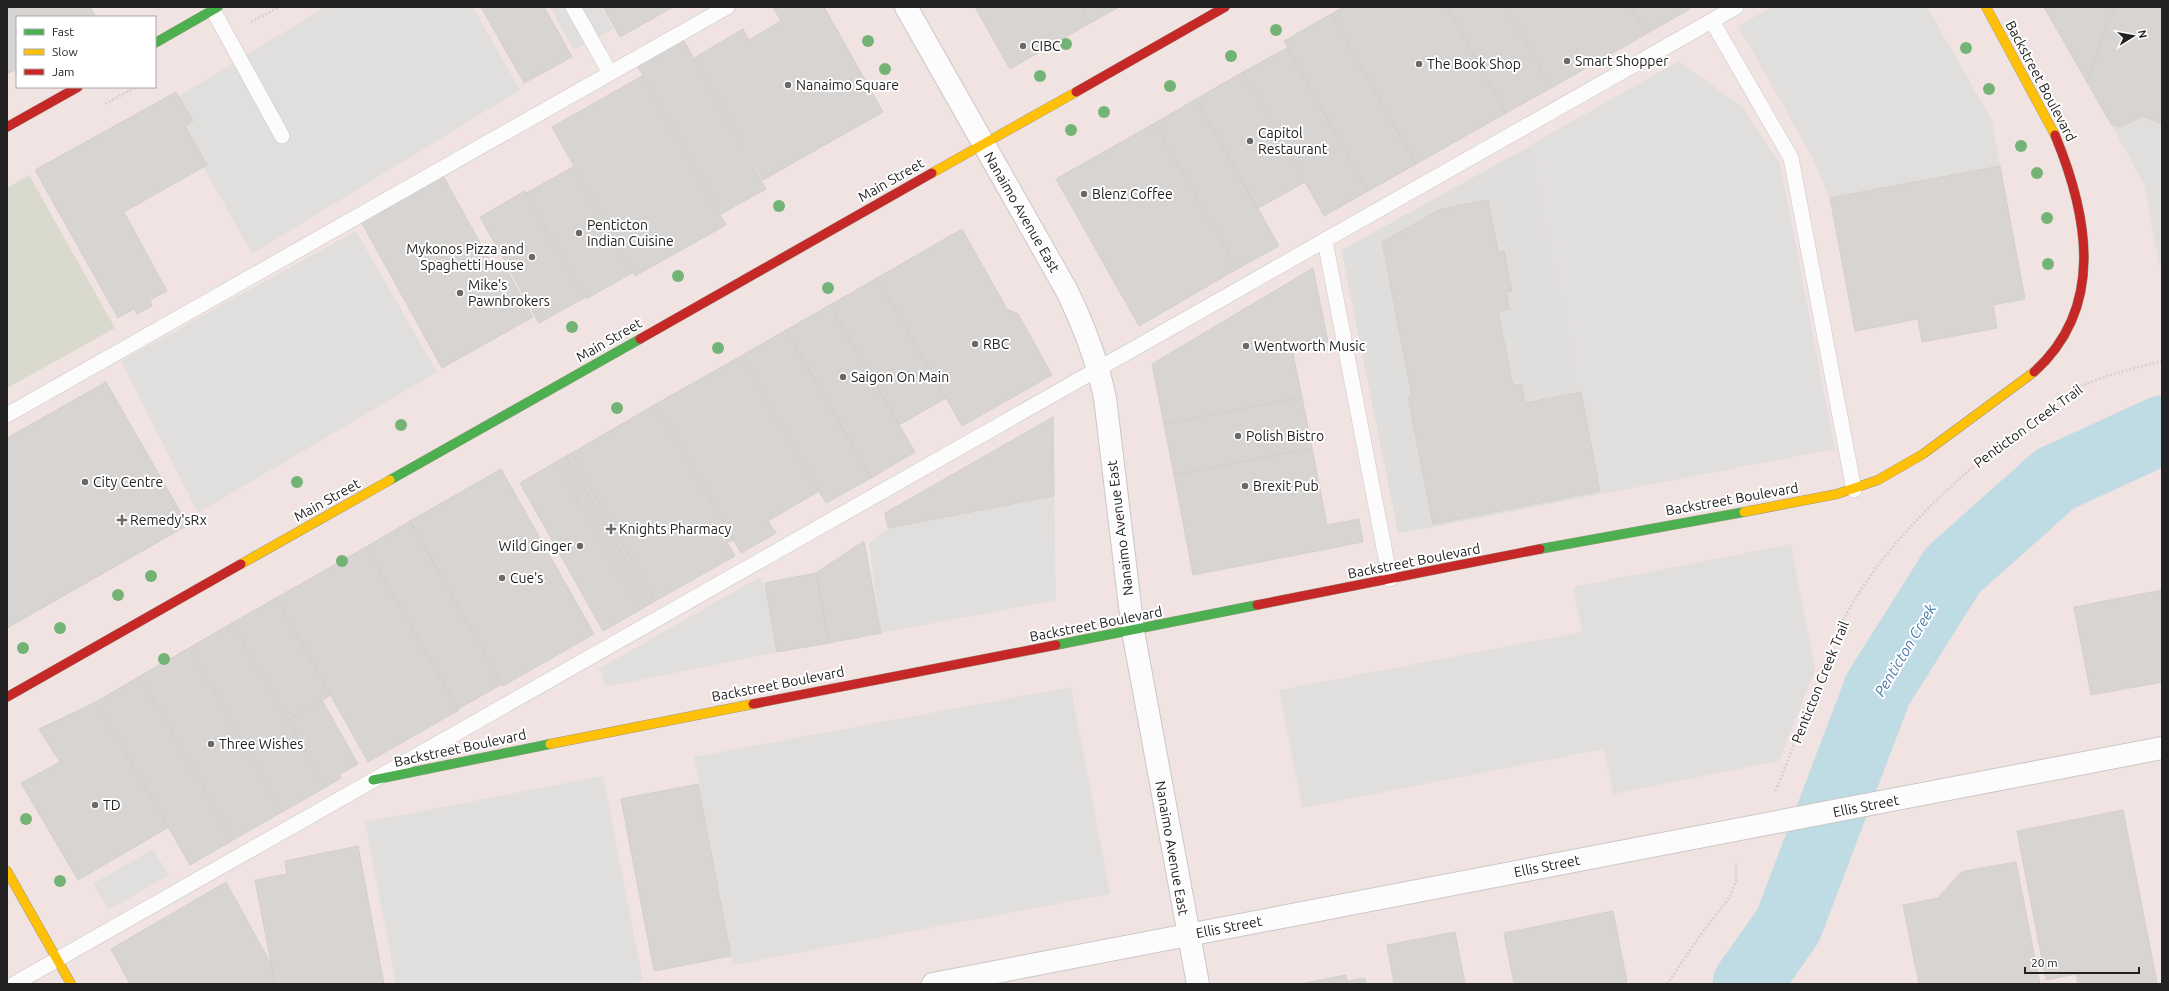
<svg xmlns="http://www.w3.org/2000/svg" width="2169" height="991" font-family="Ubuntu,sans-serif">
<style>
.residential{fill:#dfdedc}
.commercial{fill:#f1e3e1;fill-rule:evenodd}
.construction{fill:#d9d9cd}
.parking{fill:#e0dfde}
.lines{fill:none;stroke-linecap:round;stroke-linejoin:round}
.river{stroke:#bfdbe3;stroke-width:69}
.building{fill:#d7d4d2;stroke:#d3d0cc}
.lane-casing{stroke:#c9c8c7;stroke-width:16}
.street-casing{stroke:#c9c8c7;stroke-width:24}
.fast-casing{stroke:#999a82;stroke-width:10}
.slow-casing{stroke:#999a82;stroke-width:10}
.jam-casing{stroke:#999a82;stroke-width:10}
.path{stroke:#dccecd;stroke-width:2.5;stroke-dasharray:2 2;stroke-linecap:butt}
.lane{stroke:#fdfcfc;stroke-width:15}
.street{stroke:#fdfcfc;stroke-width:22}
.fast{stroke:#4caf50;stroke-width:9}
.slow{stroke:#ffc107;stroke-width:9}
.jam{stroke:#c62828;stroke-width:9}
.tree{fill:#73b476}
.poi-dot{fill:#6a6968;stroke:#fff;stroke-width:1.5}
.labels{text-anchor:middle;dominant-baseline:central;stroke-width:4;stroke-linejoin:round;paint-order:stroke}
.poi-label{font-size:14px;fill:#222;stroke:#fff;text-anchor:start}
.street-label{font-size:14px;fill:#222;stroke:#fff}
.water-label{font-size:15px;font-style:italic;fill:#4a7aab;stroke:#fff}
</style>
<rect width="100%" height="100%" fill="#f0eeeb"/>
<path class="residential" d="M1532 144 1602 494 1398 534 1341 250Z"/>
<path class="commercial" d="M7 7H2162V984H7ZM17 17H155V87H17ZM1532 145 1602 494 1398 534 1341 250Z"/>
<path class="construction" d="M29 175 115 328 7 388V188Z"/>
<path class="parking" d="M325 7H473L520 90 252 254 168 103Z
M550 7H601L613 29 574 50Z
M1772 7H1927L1992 121 2000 166 1830 198 1813 159 1788 114 1738 26Z
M1679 61 1742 107 1780 164 1835 449 1602 494 1532 144Z
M2143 116 2162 124V264L2159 265 2145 186 2111 124 2122 127Z
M356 231 437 372 198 513 121 361Z
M1054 496 1056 600 881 633 869 544 888 528Z
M1791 544 1815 670 1779 761 1613 794 1604 749 1302 808 1279 690 1582 632 1573 587Z
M760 577 767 593 777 652 605 687 600 668Z
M1071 687 1110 894 733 965 694 757Z
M603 776 643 981 629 984H396L365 822Z
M153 849 169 875 109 910 93 884Z"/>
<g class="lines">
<path class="river" d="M1747 984 1788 926 1878 689 1953 570 2055 479 2162 430"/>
</g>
<path class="building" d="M7 7H90L96 17H17V69L7 74Z
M481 7H544L572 57 524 83Z
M603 7H673L620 37Z
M773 7H824L883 112 763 180 694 58 743 29 749 40 781 21Z
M975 7H1081L1090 23 1010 69Z
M1081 7H1119L1090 23Z
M1344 7H1447L1506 113 1416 164 1331 14Z
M1447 7H1506L1551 88 1506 113Z
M1506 7H1631L1646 34 1551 88Z
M1631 7H1688L1690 9 1646 34Z
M2044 7H2114L2087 82Z
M2114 7H2162V124L2143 116 2121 127 2111 124 2087 82Z
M1331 14 1416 164 1368 191 1284 41Z
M683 39 766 189 721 214 637 65Z
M1287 48 1368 191 1324 216 1243 72Z
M1243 72 1305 182 1257 209 1196 99Z
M642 76 726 225 635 276 552 127Z
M176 92 193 121 185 126 207 165 124 212 167 291 150 300 152 306 137 314 134 309 118 318 35 170Z
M1196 99 1279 246 1237 269 1155 123Z
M1155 123 1237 269 1139 326 1056 179Z
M2000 166 2025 299 1993 305 1997 328 1922 342 1918 319 1855 331 1830 198Z
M573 167 632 273 586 299 526 193Z
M441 172 494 268 503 263 533 317 442 368 359 218Z
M525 191 584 298 539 323 480 217Z
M1488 200 1498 252 1504 251 1512 291 1506 292 1509 309 1498 311 1513 386 1521 384 1525 403 1581 392 1600 491 1433 524 1408 397 1412 396 1382 242 1441 209Z
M962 229 1007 309 1018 314 1052 375 962 426 877 278Z
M1313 268 1328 342 1292 349 1302 397 1164 424 1152 364Z
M877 278 946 398 899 425 830 305Z
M830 305 915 452 871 478 786 330Z
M786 330 871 478 826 503 741 356Z
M741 356 819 491 768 521 776 533 741 553 656 404Z
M106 382 188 525 7 628V438Z
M1302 397 1312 448 1174 475 1164 424Z
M656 404 734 540 727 542 735 556 655 601 572 453Z
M1053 417 1054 496 888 528 885 513Z
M1312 448 1327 525 1359 519 1363 542 1193 575 1174 475Z
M572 453 655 601 650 604 566 456Z
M566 456 650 604 640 610 556 462Z
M556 462 640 610 603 631 520 483Z
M501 469 594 634 503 686 410 521Z
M410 521 502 684 458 709 366 547Z
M864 541 881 633 829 643 816 573Z
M366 547 459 710 368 762 276 598Z
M816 573 829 643 777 652 765 583Z
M2162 590V682L2091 695 2074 607Z
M276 598 331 695 288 720 232 623Z
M232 623 326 787 282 812 189 648Z
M189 648 282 812 233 840 140 676Z
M140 676 233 840 190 865 96 702Z
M322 700 358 764 339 775 341 778 326 787 288 720Z
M96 702 169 827 78 880 21 783 60 762 39 729Z
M698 784 731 956 654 971 621 799Z
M2123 810 2157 983 2078 984 2076 974 2046 980 2017 831Z
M358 846 384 984H275L255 880 287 874 285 861Z
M2016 862 2040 984H1919L1903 905 1938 898 1960 873 1965 871Z
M226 882 271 964 275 984H130L111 949Z
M1613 911 1627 982 1618 984H1514L1504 933Z
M1455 932 1465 984H1394L1387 945Z
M1346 975 1347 981 1365 978 1366 984H1300Z"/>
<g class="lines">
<defs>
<path id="lane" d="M573 7 610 73
M213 10 282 136
M1712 21 1791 158 1854 490
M1325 241 1390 579
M7 415 727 7
M14 984 1736 7"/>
<path id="street" d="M906 7 1067 291C1084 326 1097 360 1105 398L1133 631 1198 984
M933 984 2162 748"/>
<path id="fast" d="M155 43 218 7
M390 480 640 339
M1540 549 1744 512
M1056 645 1257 605
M373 780 550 744"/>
<path id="slow" d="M1986 7 2055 135
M932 173 1076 92
M1744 512 1837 494 1878 480 1923 454 2034 372
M241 564 390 480
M550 744 753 704
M7 871 71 984"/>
<path id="jam" d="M1076 92 1225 7
M7 127 78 87
M640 339 932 173
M2034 372C2106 307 2088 215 2055 135
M1257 605 1540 549
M7 697 241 564
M753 704 1056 645"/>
</defs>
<use href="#lane" class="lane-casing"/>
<use href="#street" class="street-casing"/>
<use href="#fast" class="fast-casing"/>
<use href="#slow" class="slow-casing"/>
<use href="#jam" class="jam-casing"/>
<path class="path" d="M251 22 279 7
M105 104 136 87
M272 602 276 598
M1775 791 1782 776C1801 727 1818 675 1840 627 1878 546 1965 468 2037 417 2052 407 2068 393 2084 385 2109 374 2136 368 2162 361
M1667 984 1699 937 1729 898 1736 881V862"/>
<use href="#lane" class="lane"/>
<use href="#street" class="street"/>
<use href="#fast" class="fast"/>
<use href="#slow" class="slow"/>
<use href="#jam" class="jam"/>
</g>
<g class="tree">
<circle cx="1276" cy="30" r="6"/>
<circle cx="868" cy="41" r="6"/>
<circle cx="1066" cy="44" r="6"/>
<circle cx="1966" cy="48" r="6"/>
<circle cx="1231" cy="56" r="6"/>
<circle cx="885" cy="69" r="6"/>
<circle cx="1040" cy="76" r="6"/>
<circle cx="1170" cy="86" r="6"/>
<circle cx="1989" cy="89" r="6"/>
<circle cx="1104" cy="112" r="6"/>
<circle cx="1071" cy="130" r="6"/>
<circle cx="2021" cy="146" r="6"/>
<circle cx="2037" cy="173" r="6"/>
<circle cx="779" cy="206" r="6"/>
<circle cx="2047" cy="218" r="6"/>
<circle cx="2048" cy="264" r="6"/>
<circle cx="678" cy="276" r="6"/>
<circle cx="828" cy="288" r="6"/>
<circle cx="572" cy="327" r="6"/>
<circle cx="718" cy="348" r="6"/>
<circle cx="617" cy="408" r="6"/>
<circle cx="401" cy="425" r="6"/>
<circle cx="297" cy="482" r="6"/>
<circle cx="342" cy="561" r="6"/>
<circle cx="151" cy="576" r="6"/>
<circle cx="118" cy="595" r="6"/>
<circle cx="60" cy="628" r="6"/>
<circle cx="23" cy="648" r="6"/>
<circle cx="164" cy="659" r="6"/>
<circle cx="26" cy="819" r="6"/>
<circle cx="60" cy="881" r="6"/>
</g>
<g class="poi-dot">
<circle cx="1023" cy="46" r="4"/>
<circle cx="1567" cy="61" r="4"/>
<circle cx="1419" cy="64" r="4"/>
<circle cx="788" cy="85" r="4"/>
<circle cx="1250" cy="141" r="4"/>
<circle cx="1084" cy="194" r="4"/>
<circle cx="579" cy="233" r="4"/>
<circle cx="532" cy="257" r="4"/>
<circle cx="460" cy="293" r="4"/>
<circle cx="975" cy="344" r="4"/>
<circle cx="1246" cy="346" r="4"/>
<circle cx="843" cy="377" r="4"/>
<circle cx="1238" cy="436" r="4"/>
<circle cx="85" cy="482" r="4"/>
<circle cx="1245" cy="486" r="4"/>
<path d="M120 514h4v4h4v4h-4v4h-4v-4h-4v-4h4z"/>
<path d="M609 523h4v4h4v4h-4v4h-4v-4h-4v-4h4z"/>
<circle cx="580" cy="546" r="4"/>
<circle cx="502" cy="578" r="4"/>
<circle cx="211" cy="744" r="4"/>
<circle cx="95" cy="805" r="4"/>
</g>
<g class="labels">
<g class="poi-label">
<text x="1031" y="46">CIBC</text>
<text x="1575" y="61">Smart Shopper</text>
<text x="1427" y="64">The Book Shop</text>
<text x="796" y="85">Nanaimo Square</text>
<text x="1258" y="133">Capitol<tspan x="1258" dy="16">Restaurant</tspan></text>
<text x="1092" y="194">Blenz Coffee</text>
<text x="587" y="225">Penticton<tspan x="587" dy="16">Indian Cuisine</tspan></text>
<text x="524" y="249" text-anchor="end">Mykonos Pizza and<tspan x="524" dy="16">Spaghetti House</tspan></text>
<text x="468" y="285">Mike's<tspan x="468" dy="16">Pawnbrokers</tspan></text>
<text x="983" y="344">RBC</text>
<text x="1254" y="346">Wentworth Music</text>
<text x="851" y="377">Saigon On Main</text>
<text x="1246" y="436">Polish Bistro</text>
<text x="93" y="482">City Centre</text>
<text x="1253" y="486">Brexit Pub</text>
<text x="130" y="520">Remedy'sRx</text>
<text x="619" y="529">Knights Pharmacy</text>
<text x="572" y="546" text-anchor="end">Wild Ginger</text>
<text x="510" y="578">Cue's</text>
<text x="219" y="744">Three Wishes</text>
<text x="103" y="805">TD</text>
</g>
<g class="street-label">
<text transform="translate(2041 81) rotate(62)">Backstreet Boulevard</text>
<text transform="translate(891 180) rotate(-30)">Main Street</text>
<text transform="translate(1022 212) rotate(60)">Nanaimo Avenue East</text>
<text transform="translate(609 340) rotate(-30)">Main Street</text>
<text transform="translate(2028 426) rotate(-36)">Penticton Creek Trail</text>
<text transform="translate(1732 499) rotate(-10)">Backstreet Boulevard</text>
<text transform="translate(327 500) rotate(-29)">Main Street</text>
<text transform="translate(1120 528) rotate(-97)">Nanaimo Avenue East</text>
<text transform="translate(1414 561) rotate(-11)">Backstreet Boulevard</text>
<text transform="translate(1096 624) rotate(-11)">Backstreet Boulevard</text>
<text transform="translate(1820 682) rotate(-68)">Penticton Creek Trail</text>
<text transform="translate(778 684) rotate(-11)">Backstreet Boulevard</text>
<text transform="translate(460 748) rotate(-12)">Backstreet Boulevard</text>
<text transform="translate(1866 806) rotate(-11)">Ellis Street</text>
<text transform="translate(1172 848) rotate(80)">Nanaimo Avenue East</text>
<text transform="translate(1547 866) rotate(-11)">Ellis Street</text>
<text transform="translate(1229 927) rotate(-11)">Ellis Street</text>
</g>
<g class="water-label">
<text transform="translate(1905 650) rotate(-59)">Penticton Creek</text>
</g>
</g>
<rect width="2169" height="991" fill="none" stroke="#222222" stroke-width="16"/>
<rect x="16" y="16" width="140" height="72" fill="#ffffff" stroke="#a7a7a7"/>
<rect x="24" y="29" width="20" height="6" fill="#4caf50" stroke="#a7a7a7"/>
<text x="52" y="36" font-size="12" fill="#222222">Fast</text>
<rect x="24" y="49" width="20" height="6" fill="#ffc107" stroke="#a7a7a7"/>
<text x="52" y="56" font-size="12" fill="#222222">Slow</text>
<rect x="24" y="69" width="20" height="6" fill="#c62828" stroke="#a7a7a7"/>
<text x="52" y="76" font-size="12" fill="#222222">Jam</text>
<g transform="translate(2133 36) rotate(79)" stroke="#ffffff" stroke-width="3" paint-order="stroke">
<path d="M0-3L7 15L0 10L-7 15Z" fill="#222222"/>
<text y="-6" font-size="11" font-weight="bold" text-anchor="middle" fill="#222222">N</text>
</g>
<path d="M2025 967v6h114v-6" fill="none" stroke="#222222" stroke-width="2"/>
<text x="2031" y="967" font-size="12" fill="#222222" stroke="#ffffff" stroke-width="3" paint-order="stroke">20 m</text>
</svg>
